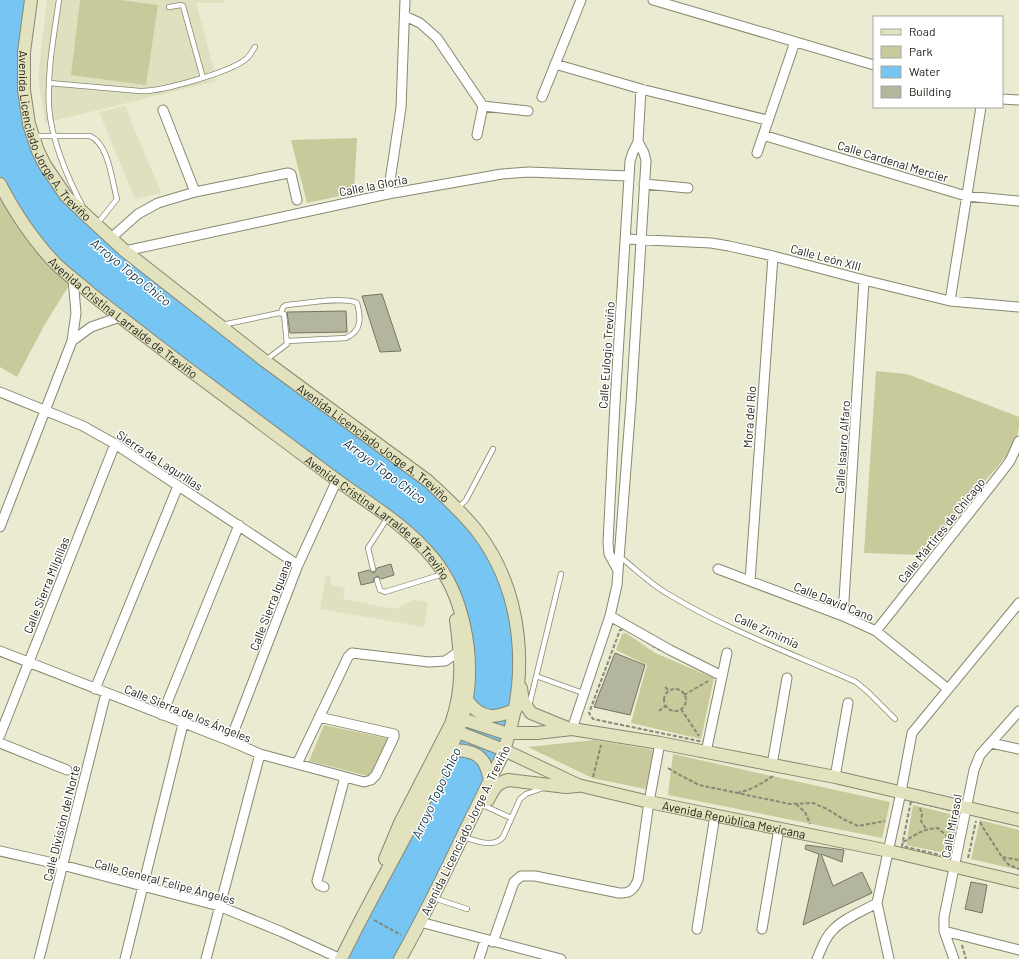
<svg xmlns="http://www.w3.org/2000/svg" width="1019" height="959" font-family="Barlow,sans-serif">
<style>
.built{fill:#dfe0c0}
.green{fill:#c8ca9b}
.water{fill:#77c5f2}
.building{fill:#b3b59c;stroke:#75765f}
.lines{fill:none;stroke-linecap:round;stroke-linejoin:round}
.lane-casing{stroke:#878870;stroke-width:6}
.street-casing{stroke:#878870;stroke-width:11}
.secondary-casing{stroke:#878870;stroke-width:14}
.path{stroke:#878876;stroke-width:2;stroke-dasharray:4 2;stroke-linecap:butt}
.lane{stroke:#fff;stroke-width:4.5}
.street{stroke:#fff;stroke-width:9}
.secondary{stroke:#e2e2be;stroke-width:12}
.labels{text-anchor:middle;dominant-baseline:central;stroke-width:3;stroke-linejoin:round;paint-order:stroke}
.street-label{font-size:12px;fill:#222219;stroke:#fff}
.water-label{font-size:13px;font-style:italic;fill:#0a2e40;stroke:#fff}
</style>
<rect width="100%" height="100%" fill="#eaebd1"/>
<path class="built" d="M47 0H225L224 3H196L217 81 45 123 38 76Z
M125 106 161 193 135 199 99 112Z
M326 575 331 576 330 584 345 588 343 599 395 609 414 600 428 602 424 627 320 609Z"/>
<path class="green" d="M80 0H121L158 5 146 85 71 75Z
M357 138 354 193 307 203 291 140Z
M0 184 73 279 45 324 17 377 0 367Z
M876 371 907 374 1019 417V428L1014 447 922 555 864 553Z
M626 633 655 653 714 678 701 739 631 723 647 665 616 650 622 634Z
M324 725 390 739 372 777 309 761Z
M594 740 654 750 646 789 592 778 528 747Z
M673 754 890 802 882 838 668 795Z
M913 805 958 816 950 854 906 845Z
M980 820 1019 830V870L971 859Z"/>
<path class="water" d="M0 0H31L24 53 38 151 88 217 428 481 493 556 517 628 510 733 400 959H341L448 753 463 620 433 557 57 265 0 184Z"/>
<path class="building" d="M382 294 401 351 380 352 362 296Z
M346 311 347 332 290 333 287 312Z
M391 564 394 575 381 579 378 576 376 577 373 579 374 582 361 585 358 573 369 570 372 572 374 573 376 570 377 568Z
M615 653 645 665 630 715 594 707Z
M806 845 844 850 842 862 821 854 833 886 862 872 872 893 803 925 819 854 805 849Z
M971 882 987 885 982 913 965 909Z"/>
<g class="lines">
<defs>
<path id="lane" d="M59 0C54 35 47 71 49 107 51 138 67 177 82 205
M169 7 181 5 183 6 203 78
M49 83 140 91C160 92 231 72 246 59 250 56 252 51 255 47
M33 136H90C109 144 112 182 117 199L97 224
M281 313 283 307 286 305C301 304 346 296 357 303 361 318 362 331 346 338L287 341
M222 325 279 313 284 314 287 344 266 360
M458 508 466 500 493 449
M620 557C636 569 650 584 668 594 727 630 793 654 856 682L868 692 895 719
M373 569 368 548 388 517
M377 580 380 590 385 592 443 574
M536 676 583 693
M529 706 561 574
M485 806 511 818
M463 837C475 840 493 849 503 837L520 799 526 794 543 788
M434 898 467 909"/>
<path id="street" d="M653 0 874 65
M405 16 420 23 437 38 483 106
M555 64 641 89 767 120
M542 97 581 0
M1002 99 1019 100
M483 106 528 111
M163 110 195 192
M477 135 483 106
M763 135 966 196 1019 201
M757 153 795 42
M644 184 688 188
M388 194 401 108 405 0
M111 238 138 214 158 203 195 192 288 173 291 174 297 200
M626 239 711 243 729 246 773 256 864 280 950 301 1019 307
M125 251 388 194 502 174 529 172 629 176
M950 301 981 107
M72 341 91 327 120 317
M0 392 83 426 115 444 298 565
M0 527 72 341 76 313 73 279
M718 569 843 616 876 631 948 689
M618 570 609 554 608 543 615 403 630 161 633 152 638 142 641 89
M750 581 773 256
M610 616 670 650 722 676
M843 616 864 280
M876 631 997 478 1010 461 1019 441
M0 651 230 741 260 754 364 782 371 780 376 775 394 737V734L319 717
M95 689 178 486
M162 715 239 525
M572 729 610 616 617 585 631 403 646 161 644 153 638 142
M0 735 115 444
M230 741 298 565 337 480
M0 743 67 770
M991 743 1019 749
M706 752 727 653
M297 764 348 657 352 653 429 662 445 661 460 651
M772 765 787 678
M835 777 848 703
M0 851 62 865 219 906 282 932 341 959
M324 887 319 885 317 881 345 777
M420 922 561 959
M697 929 715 815
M762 929 779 828
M944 931 1019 950
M493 942 514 882 521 876H535L619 893C630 894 634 889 638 880L649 802 660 743
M39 959 106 693
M125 959 183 724
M206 959 260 754
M479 959 485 940
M817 959C821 950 824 939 832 931 842 919 863 911 877 903
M889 959 877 903 901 792 912 733 1019 603
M954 959 944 931V917L974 770 980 755 1019 711"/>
<g id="secondary">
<path id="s1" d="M31 0 24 52V90L29 124 38 151 45 165 66 196 88 217 125 251 265 361 428 481C445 497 462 512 477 531 525 594 529 677 504 750 501 761 494 770 490 780 482 796 474 813 466 829 445 873 424 917 400 959"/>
<path id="s2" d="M0 184C15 213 33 240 55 263 66 274 79 283 90 293 121 318 152 341 183 365 234 403 284 441 334 478 368 503 406 525 433 558 463 594 474 653 467 698 462 730 445 759 431 787 402 845 369 901 341 959"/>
<path d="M521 688 523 701 531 713 570 729"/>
<path d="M467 700C481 720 495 719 516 709"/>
<path d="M462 719 505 733H537L572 729 660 743 835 777 1019 820"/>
<path id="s3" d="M458 732 504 750 578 785 649 802 889 851 1019 882"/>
<path d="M448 753C459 748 476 751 483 761 487 767 488 773 490 779"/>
<path d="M488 800C494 789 495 784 508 780L566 787 577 786"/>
<path d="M385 859 400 823 451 724C464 686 461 658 456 620"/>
</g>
</defs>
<use href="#lane" class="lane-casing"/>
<use href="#street" class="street-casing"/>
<use href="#secondary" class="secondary-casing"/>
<path class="path" d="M627 629 656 648 718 676 704 742 593 719 589 713 620 630Z
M665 687 669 691
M664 700a11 11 0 1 1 22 0a11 11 0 1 1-22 0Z
M684 695 710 680
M681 709 699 736
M659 711 665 706
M668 768 678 774 699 785 790 804 813 803 827 809 843 819 858 826 885 821
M593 777 601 745
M737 793C751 790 761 784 773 776
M911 801 962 813 953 858 902 846Z
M796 804 805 812 810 824
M920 808 922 815 921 821 926 829
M980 822 984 829 1002 857 1019 860
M903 842C917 834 922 829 938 828L950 839
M968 858 976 821
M1003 858 1009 865 1019 869
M374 920 401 935
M962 945 966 959"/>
<use href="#lane" class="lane"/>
<use href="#street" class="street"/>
<use href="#secondary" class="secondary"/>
</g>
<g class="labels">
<g class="street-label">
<text stroke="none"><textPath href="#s1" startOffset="145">Avenida Licenciado Jorge A. Treviño</textPath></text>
<text transform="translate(893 161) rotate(17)">Calle Cardenal Mercier</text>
<text transform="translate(373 185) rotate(-11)">Calle la Gloria</text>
<text transform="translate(826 257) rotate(15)">Calle León XIII</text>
<text stroke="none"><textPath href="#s2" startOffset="184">Avenida Cristina Larralde de Treviño</textPath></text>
<text transform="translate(606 355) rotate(-86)">Calle Eulogio Treviño</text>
<text transform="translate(749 417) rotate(-86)">Mora del Río</text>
<text stroke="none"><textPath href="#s1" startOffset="601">Avenida Licenciado Jorge A. Treviño</textPath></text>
<text transform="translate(842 447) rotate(-86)">Calle Isauro Alfaro</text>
<text transform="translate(160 460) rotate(33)">Sierra de Lagurillas</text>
<text stroke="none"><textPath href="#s2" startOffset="508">Avenida Cristina Larralde de Treviño</textPath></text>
<text transform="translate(941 530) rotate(-51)">Calle Mártires de Chicago</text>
<text transform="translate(46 585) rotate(-68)">Calle Sierra Milpillas</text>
<text transform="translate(834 601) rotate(22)">Calle David Cano</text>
<text transform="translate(270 605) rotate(-69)">Calle Sierra Iguana</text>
<text transform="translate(767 630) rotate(24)">Calle Zimimia</text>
<text transform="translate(188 713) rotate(22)">Calle Sierra de los Ángeles</text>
<text stroke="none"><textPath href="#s3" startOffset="291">Avenida República Mexicana</textPath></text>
<text transform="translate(61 823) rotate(-76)">Calle División del Norte</text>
<text transform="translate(951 826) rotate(-79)">Calle Mirasol</text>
<text transform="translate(465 830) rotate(-64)">Avenida Licenciado Jorge A. Treviño</text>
<text transform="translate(165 881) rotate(15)">Calle General Felipe Ángeles</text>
</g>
<g class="water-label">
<text transform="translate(131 272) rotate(39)">Arroyo Topo Chico</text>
<text transform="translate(385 471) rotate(37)">Arroyo Topo Chico</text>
<text transform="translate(436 793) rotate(-65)">Arroyo Topo Chico</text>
</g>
</g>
<rect x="873" y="16" width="130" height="92" fill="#ffffff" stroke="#a7a7a3"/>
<rect x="881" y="29" width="20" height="6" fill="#e2e2be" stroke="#a7a7a3"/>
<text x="909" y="36" font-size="12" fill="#222219">Road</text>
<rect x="881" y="46" width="20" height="12" fill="#c8ca9b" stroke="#a7a7a3"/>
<text x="909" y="56" font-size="12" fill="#222219">Park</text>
<rect x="881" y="66" width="20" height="12" fill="#77c5f2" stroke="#a7a7a3"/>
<text x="909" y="76" font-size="12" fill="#222219">Water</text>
<rect x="881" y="86" width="20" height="12" fill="#b3b59c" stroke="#a7a7a3"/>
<text x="909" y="96" font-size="12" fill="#222219">Building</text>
</svg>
